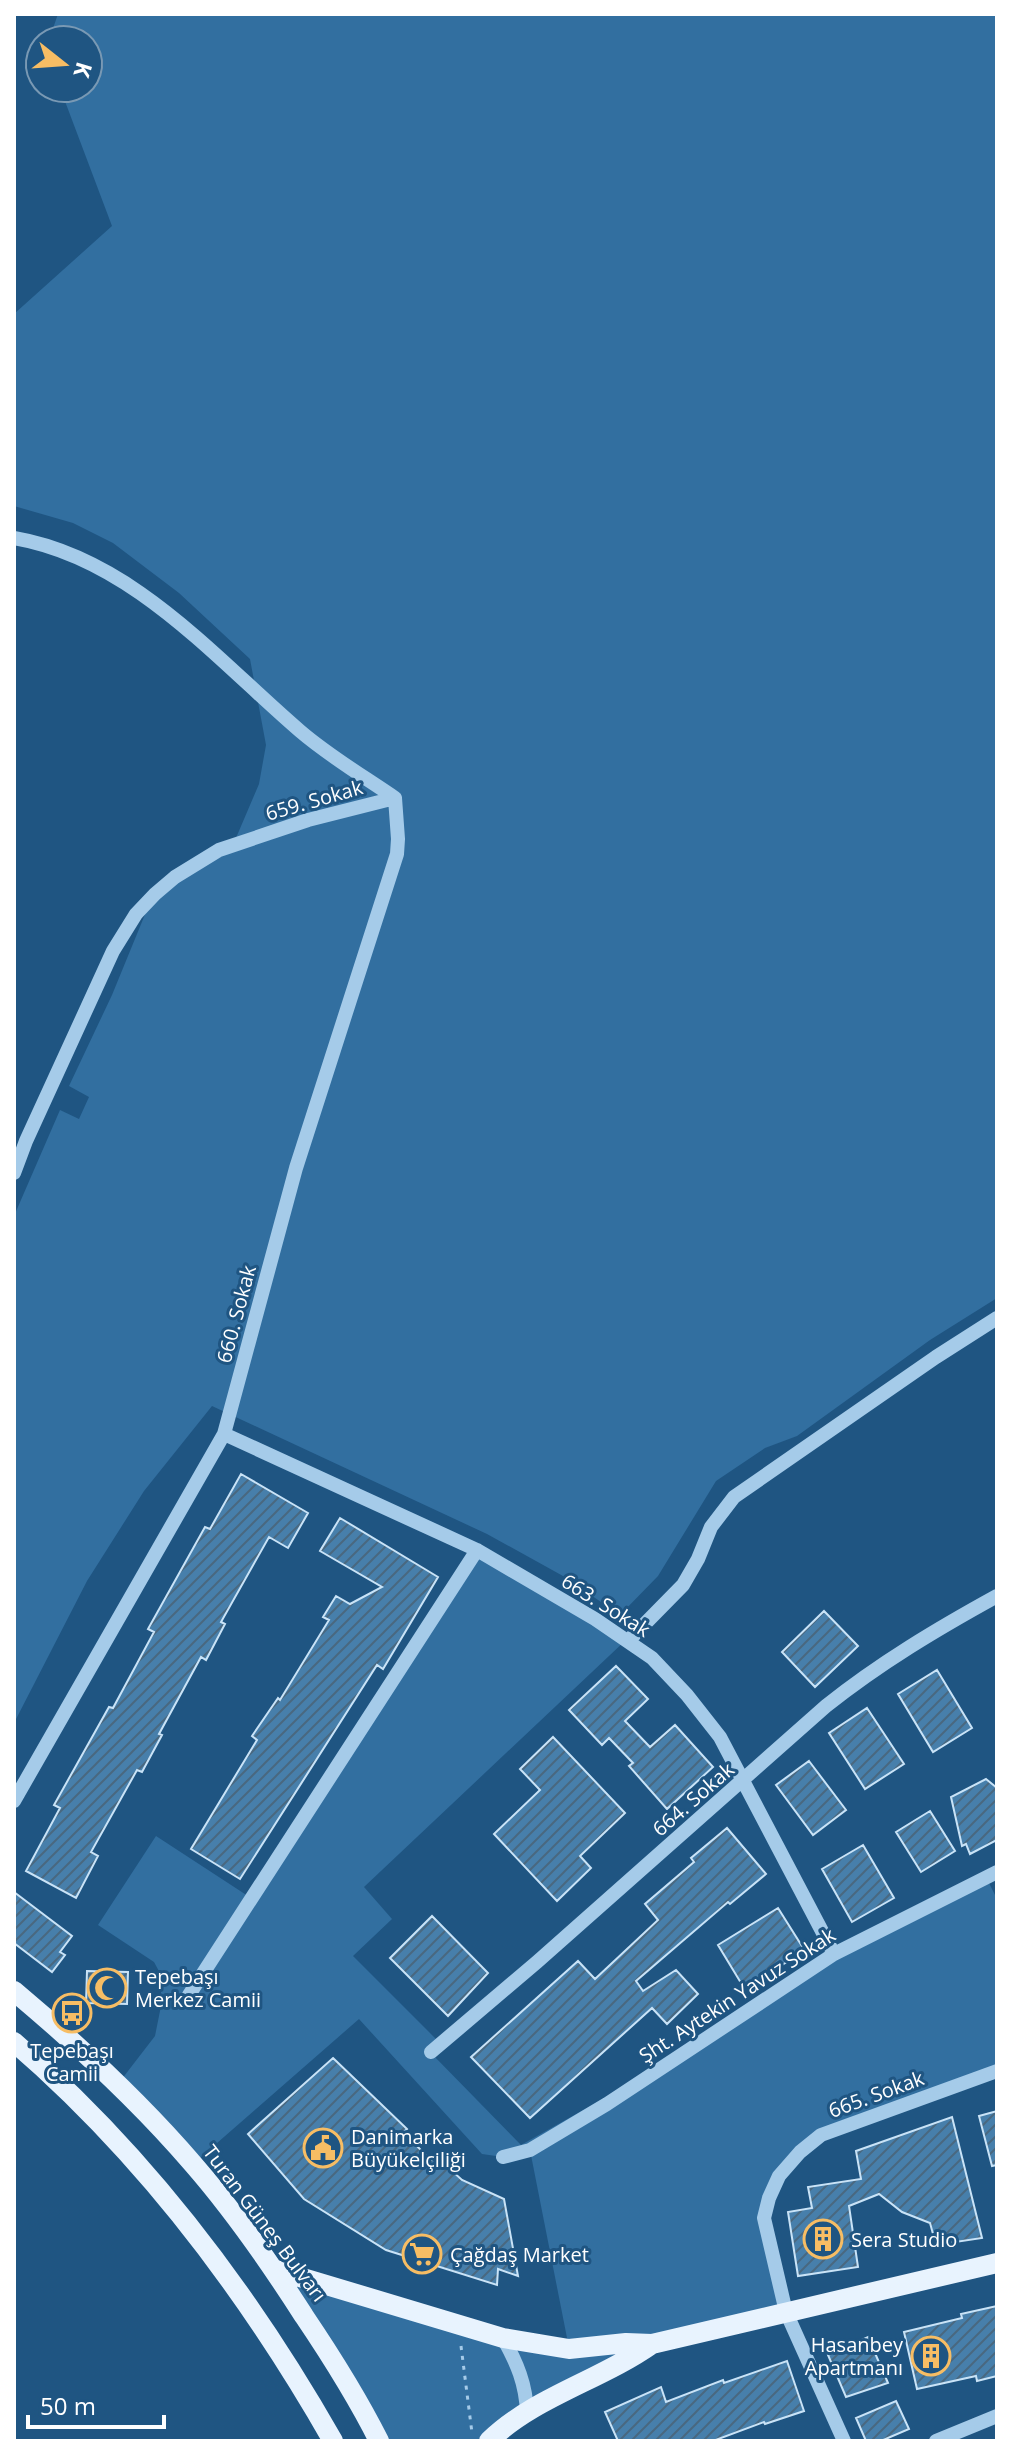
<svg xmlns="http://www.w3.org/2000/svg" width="1011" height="2455" font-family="'Open Sans',sans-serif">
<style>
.grass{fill:#326fa0}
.building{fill:url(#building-hatch);stroke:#c9e3f7;stroke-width:2}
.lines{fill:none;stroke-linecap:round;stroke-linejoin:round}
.path{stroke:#a5cbe9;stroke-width:3;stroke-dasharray:4 6;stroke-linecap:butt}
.minor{stroke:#a5cbe9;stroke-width:14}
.major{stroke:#e8f3fe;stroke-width:20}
.labels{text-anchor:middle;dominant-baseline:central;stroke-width:6;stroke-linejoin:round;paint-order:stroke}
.street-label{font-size:20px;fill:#fff;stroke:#1f5582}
.poi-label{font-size:20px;fill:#fff;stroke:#1f5582;text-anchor:start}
</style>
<defs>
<pattern id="building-hatch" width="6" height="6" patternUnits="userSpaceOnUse" patternTransform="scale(2)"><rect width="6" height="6" fill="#477fab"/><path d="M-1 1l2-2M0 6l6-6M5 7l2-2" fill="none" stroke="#496880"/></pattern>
</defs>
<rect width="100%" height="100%" fill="#1f5582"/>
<path class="grass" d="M58 14H997V1298L930 1340 797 1436 765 1448 716 1481 658 1576 620 1615 563 1576 487 1534 212 1406 144 1491 87 1581 14 1723V1216L60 1110 79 1119 89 1097 69 1086 112 995 146 912 156 897 186 875 230 852 259 784 266 745 250 659 179 593 113 543 73 523 14 506V314L112 226 60 88H88V40H49Z
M477 1550 627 1639 364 1887 392 1919 353 1956 441 2044 431 2053 521 2145 665 2064 834 1954 986 1877 997 1899V2071L821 2135 800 2152 764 2218 786 2312 652 2344 489 2441H379L273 2269 569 2348 530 2150 503 2157 482 2154 359 2019 193 2164 118 2084 155 2036 161 2006V1975L154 1962 98 1925 156 1836 251 1898Z"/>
<path class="building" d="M241 1474 308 1513 288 1548 269 1537 221 1622 225 1624 206 1660 201 1657 159 1734 162 1735 142 1772 137 1770 91 1852 98 1856 76 1898 26 1871 60 1808 54 1805 109 1707 113 1708 154 1632 148 1629 205 1527 210 1529Z
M340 1518 438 1577 383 1669 377 1665 240 1879 191 1849 257 1740 252 1736 278 1698 280 1700 329 1620 323 1617 336 1596 350 1604 382 1587 320 1551Z
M824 1611 858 1646 815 1687 782 1652Z
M616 1666 648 1699 625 1721 650 1747 675 1725 713 1767 667 1809 629 1766 633 1763 609 1738 602 1745 569 1710Z
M937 1670 972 1728 933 1752 898 1694Z
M867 1708 904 1764 865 1789 829 1733Z
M553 1737 625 1813 580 1856 591 1868 557 1901 494 1834 540 1790 520 1769Z
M809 1761 846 1810 813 1835 776 1785Z
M986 1779 997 1788V1840L970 1854 966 1844 962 1846 951 1797Z
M930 1811 955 1851 921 1872 896 1832Z
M727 1828 766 1874 730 1904 728 1902 636 1981 643 1991 676 1970 698 1994 667 2024 652 2008 530 2118 471 2057 578 1961 595 1979 658 1920 645 1904 694 1862 691 1858Z
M863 1845 894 1898 852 1922 822 1869Z
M14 1892 72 1936 60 1952 65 1955 52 1972 14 1943Z
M778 1908 805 1951 744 1988 718 1945Z
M432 1916 488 1973 448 2016 390 1958Z
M87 1971 128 1972 127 2004 86 2003Z
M333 2058 407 2129 404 2132 430 2160H440L462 2180 504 2199 518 2276 498 2269 497 2285 386 2250 304 2199 248 2134Z
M997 2111V2165L992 2166 979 2116Z
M952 2117 982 2238 936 2245 930 2223 902 2212 879 2194 849 2206 858 2267 798 2276 788 2212 812 2208 808 2187 861 2179 856 2151Z
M997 2306V2376L977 2381 976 2376 917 2389 904 2332 962 2318 961 2314Z
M868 2337 888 2383 846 2397 828 2355Z
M787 2361 804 2411 765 2424 764 2422 713 2441H618L605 2412 661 2387 666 2402 723 2380 724 2383Z
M896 2401 909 2429 881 2441H866L856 2418Z"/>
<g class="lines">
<path class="path" d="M461 2346 472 2433"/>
<path class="minor" d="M14 538C131 558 214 657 300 731 329 756 363 776 395 798
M14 1173 26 1141 113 951 136 914 155 894 175 877 219 850 308 820 395 798
M224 1434 477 1550 595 1619 652 1658 687 1695 720 1737 834 1954
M629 1640 683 1585 698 1559 711 1527 734 1497 936 1357 997 1318
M14 1801 224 1434 296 1168 397 854 398 839 395 798
M189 1995 477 1550
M431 2052 537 1962 826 1706C880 1663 937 1629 997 1596
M503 2157 530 2150 607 2104 834 1954 997 1872
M503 2338C517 2363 526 2384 527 2413
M844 2441 786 2312 764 2218 769 2198 779 2176 800 2152 821 2135 997 2071
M936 2441 997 2416"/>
<path class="major" d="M14 1991C77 2044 139 2101 193 2164 234 2211 270 2263 304 2316 331 2356 357 2397 379 2441
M14 2042C144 2154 248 2292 333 2441
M273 2269 503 2338 569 2349 626 2343 652 2344 997 2263
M489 2441C534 2397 601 2380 652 2344"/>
</g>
<defs>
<symbol id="mosque-ring" viewBox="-11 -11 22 22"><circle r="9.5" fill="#1f5582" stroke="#f7bd64" stroke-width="1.5"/><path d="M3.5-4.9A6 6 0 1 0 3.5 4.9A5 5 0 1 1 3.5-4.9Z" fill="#f7bd64"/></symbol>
<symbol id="bus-ring" viewBox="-11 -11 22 22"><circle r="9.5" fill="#1f5582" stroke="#f7bd64" stroke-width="1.5"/><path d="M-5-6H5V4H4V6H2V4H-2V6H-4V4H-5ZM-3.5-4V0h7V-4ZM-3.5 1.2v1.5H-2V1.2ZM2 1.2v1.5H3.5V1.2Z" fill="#f7bd64"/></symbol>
<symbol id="civic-ring" viewBox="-11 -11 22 22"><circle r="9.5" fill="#1f5582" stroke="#f7bd64" stroke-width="1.5"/><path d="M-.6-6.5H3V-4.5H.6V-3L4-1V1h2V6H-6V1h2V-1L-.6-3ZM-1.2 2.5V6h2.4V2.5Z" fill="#f7bd64"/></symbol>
<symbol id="building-ring" viewBox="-11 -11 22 22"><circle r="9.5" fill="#1f5582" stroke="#f7bd64" stroke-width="1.5"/><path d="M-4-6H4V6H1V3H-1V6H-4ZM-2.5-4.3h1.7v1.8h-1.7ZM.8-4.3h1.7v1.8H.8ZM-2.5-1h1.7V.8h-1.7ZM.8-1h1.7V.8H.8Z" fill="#f7bd64"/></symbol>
<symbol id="supermarket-ring" viewBox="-11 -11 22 22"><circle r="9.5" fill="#1f5582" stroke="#f7bd64" stroke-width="1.5"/><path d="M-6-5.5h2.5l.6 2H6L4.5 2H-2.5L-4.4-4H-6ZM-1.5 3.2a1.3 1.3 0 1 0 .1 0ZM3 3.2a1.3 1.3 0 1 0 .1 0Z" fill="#f7bd64"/></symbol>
</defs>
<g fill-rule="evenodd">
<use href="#mosque-ring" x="85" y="1966" width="44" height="44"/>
<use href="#bus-ring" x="50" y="1991" width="44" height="44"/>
<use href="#civic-ring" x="301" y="2126" width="44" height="44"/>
<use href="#building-ring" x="801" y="2217" width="44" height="44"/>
<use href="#supermarket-ring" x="400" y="2232" width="44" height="44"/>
<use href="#building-ring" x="909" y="2334" width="44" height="44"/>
</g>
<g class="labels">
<g class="street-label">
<text transform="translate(314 800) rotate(-16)">659. Sokak</text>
<text transform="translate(236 1314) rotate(-75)">660. Sokak</text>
<text transform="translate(606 1605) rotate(32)">663. Sokak</text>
<text transform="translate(693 1799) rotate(-41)">664. Sokak</text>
<text transform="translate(737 1995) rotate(-33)">Şht. Aytekin Yavuz Sokak</text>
<text transform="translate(876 2094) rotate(-20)">665. Sokak</text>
<text transform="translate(265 2223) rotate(53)">Turan Güneş Bulvarı</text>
</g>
<g class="poi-label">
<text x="135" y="1976">Tepebaşı<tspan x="135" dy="23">Merkez Camii</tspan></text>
<text x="72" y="2050" text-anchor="middle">Tepebaşı<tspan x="72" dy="23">Camii</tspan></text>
<text x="351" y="2136">Danimarka<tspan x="351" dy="23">Büyükelçiliği</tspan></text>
<text x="851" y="2239">Sera Studio</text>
<text x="450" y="2254">Çağdaş Market</text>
<text x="903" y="2344" text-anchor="end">Hasanbey<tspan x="903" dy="23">Apartmanı</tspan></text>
</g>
</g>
<rect width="1011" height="2455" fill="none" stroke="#ffffff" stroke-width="32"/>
<g transform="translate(64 64) rotate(107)"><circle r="38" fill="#1f5582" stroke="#7999b4" stroke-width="2"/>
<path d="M0-6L14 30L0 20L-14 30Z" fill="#f7bd64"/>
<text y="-12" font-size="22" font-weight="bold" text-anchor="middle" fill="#ffffff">K</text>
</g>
<path d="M28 2415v12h136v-12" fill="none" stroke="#ffffff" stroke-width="4"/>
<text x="40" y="2415" font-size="24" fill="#ffffff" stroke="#1f5582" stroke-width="6" paint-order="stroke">50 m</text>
</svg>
